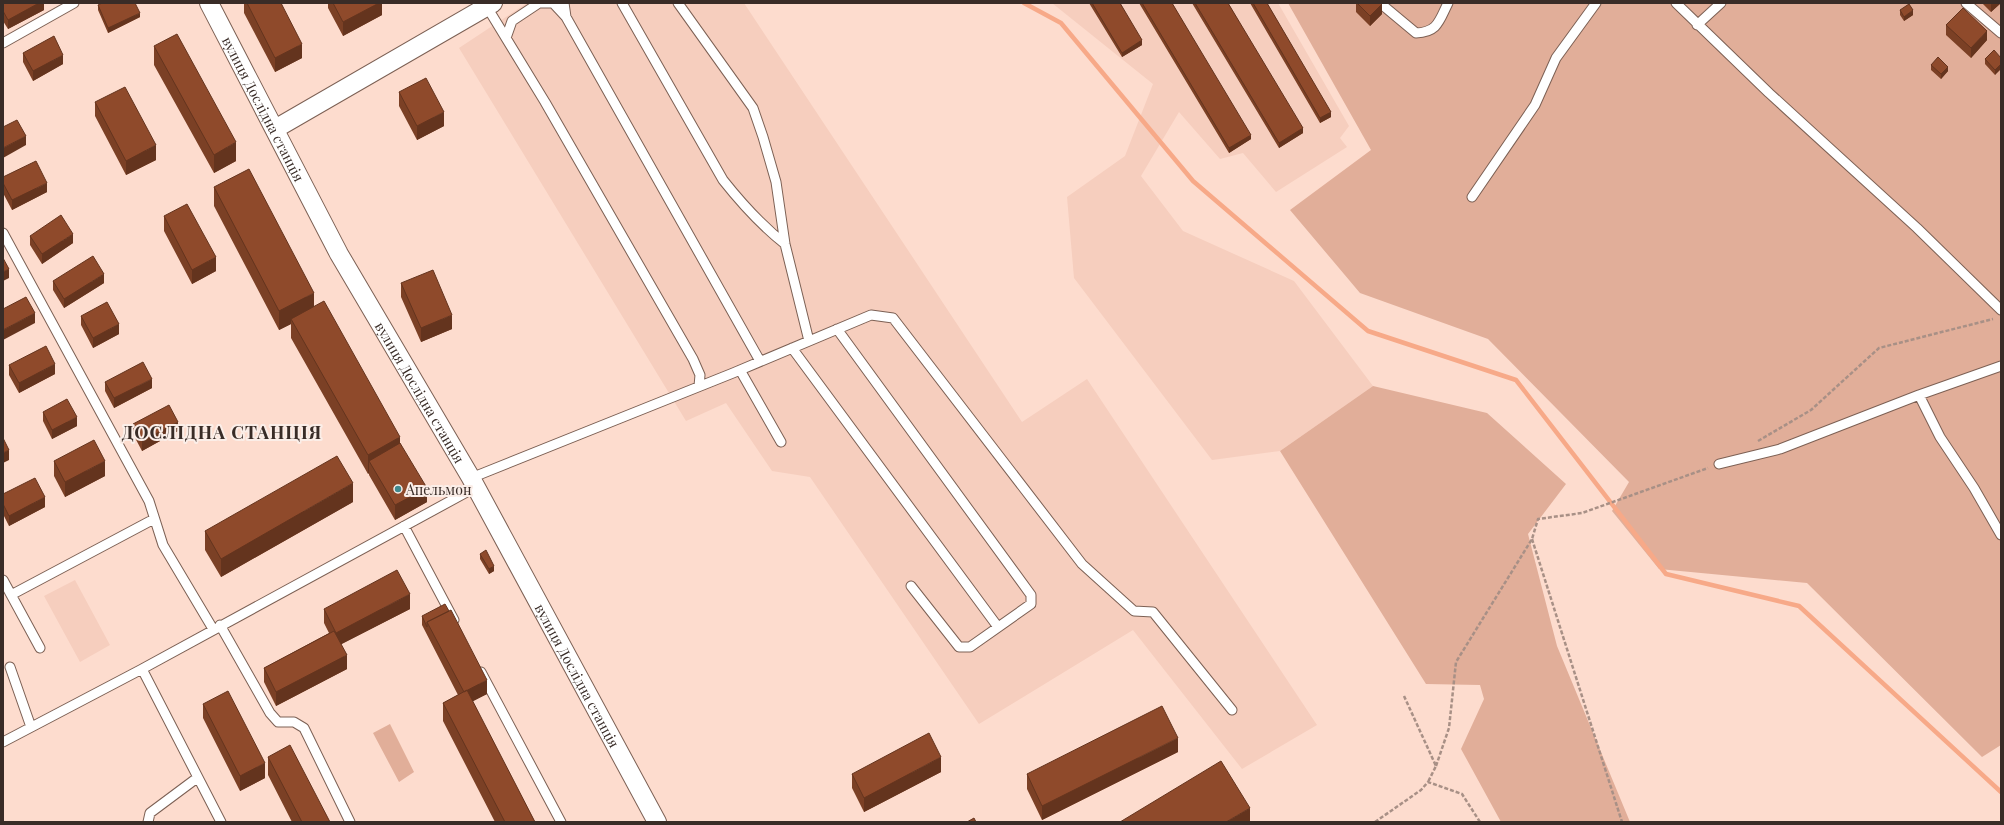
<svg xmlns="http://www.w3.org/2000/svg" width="2004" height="825" font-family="'Playfair Display',serif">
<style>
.built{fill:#f6cebe}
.green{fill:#e1ae99}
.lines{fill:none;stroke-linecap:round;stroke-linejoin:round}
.stream{stroke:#f7a988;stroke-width:4.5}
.lane-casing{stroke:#7c6054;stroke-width:11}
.street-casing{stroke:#7c6054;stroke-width:20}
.path{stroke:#a89086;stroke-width:2.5;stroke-dasharray:4 2;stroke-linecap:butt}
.lane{stroke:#fff;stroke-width:9}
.street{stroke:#fff;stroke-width:18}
.wall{fill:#7b4025}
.shaded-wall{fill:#64341e}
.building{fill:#8f4a2b;stroke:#64341e}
.poi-dot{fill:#41898e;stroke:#fbeee8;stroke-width:1.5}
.labels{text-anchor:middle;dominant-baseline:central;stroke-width:4;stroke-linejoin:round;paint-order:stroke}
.street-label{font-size:14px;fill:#392c27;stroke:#fbeee8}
.poi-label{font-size:14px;fill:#392c27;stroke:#fbeee8;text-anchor:start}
.district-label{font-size:18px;font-weight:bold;letter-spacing:1px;fill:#392c27;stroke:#fbeee8}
</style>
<rect width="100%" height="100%" fill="#fddcce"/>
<path class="built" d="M527 3H744L1022 422 1087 379 1317 725 1242 769 1133 630 979 724 810 477 772 471 726 403 686 421 459 48Z
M1052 3H1278L1349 126 1340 138 1347 147 1276 192 1243 153 1220 159 1179 112 1141 176 1183 231 1294 281 1373 386 1280 451 1212 460 1074 278 1067 197 1125 156 1153 84Z
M75 580 110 645 80 662 44 596Z"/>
<path class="green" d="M1288 3H2001V745L1982 757 1807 583 1659 569 1612 511 1629 482 1488 339 1360 293 1290 210 1371 150Z
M1373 386 1487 413 1566 484 1528 534 1557 646 1630 822H1501L1461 749 1484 699 1480 685 1426 684 1280 451Z
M390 724 414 772 399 782 373 733Z"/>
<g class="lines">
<path class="stream" d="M1024 3 1061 23 1193 181 1368 331 1516 380 1666 574 1799 606 2001 792"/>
<defs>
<path id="lane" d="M564 3 566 17
M622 3 723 180C742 204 761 225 785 244
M678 3 753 108 763 137 776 182 785 244 809 341
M1380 3 1416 33C1438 32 1439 21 1448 3
M1676 3 1769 93 1917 228 2001 310
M1966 3 2001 33
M487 7 545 102 693 359 700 375 699 386
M1697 25 1721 3
M506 38 512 21 539 3H553L566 17 760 361
M3 43 74 3
M1472 197 1535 105 1556 58 1596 3
M3 233 149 501 163 545 213 629
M837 329 1031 595V604L970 647H959L911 586
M792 348 998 627
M740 370 781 442
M1919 395 1940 437 1974 488 2001 535
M1719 464 1780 449 1919 395 2001 366
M471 478 733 373 871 315 893 318 1082 564 1134 611 1153 612 1232 710
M404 526 454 620
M3 580 40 648
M11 595 154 519
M220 625 270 713 278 722H294L304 728 350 822
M10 667 31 727
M481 672 561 822
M3 742 142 669
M148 822 150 813 197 778
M221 822 142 669 476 487"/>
<g id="street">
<path id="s1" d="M209 3 339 254 471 478 657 822"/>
<path d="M275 129 493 3"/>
</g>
</defs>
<use href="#lane" class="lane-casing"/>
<use href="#street" class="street-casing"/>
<path class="path" d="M1758 441 1811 410 1879 348 1993 319
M1532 539 1622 822
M1404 696 1436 766 1428 782
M1436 766 1449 728 1456 662 1532 539 1538 519 1582 513 1708 468
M1375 822 1421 790 1428 782 1462 794 1480 822"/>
<use href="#lane" class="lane"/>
<use href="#street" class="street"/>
</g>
<path class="wall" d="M3 3H44V10L8 29 3 21Z
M244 3H281L302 58 275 72 244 13Z
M328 3H382V15L343 36 328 8Z
M1089 3H1120L1142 45 1122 57Z
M1139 3H1172L1251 139 1229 153Z
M1192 3H1228L1303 133 1279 148Z
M1250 3H1267L1331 117 1320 123Z
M1356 3H1380L1382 14 1370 26 1356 12Z
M1982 3H2001L1991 12Z
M98 5 140 17 108 33 98 10Z
M1900 10 1913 15 1904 21 1900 15Z
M1946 25 1987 40 1971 58 1946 35Z
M154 46 236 161 214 173 154 65Z
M23 53 63 64 33 81 23 62Z
M2001 58 1995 75 1985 64V59Z
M1931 65 1948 71 1941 79 1931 70Z
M399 92 444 126 417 140 399 106Z
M95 102 156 160 126 175 95 116Z
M3 177 47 192 12 210 3 193Z
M214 187 314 306 400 443 427 502 395 520 369 475V473L368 474 291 338V324L279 330 214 206Z
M164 216 216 271 192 284 164 231Z
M30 236 73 243 42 264 30 245Z
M53 281 104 283 64 308 53 290Z
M401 283 452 329 421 342 401 297Z
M81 316 119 334 93 348 81 325Z
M9 365 55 374 19 393 9 375Z
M105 382 152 388 114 408 105 391Z
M43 412 77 426 52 439 43 421Z
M133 424 178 431 142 451 133 434Z
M54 461 105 476 65 497 54 476Z
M3 494 45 507 9 526 3 514Z
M353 502 221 577 205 550V531Z
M480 554 494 571 489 574 480 559Z
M324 609H410L341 644 347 669 276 706 264 682V668L329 633 324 623Z
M422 616 487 694 472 701 535 822H495L443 721V703L458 695 422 625Z
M203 704 265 778 240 791 203 718Z
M1178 752 1042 820 1027 789V774Z
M268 757 330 822H292L268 775Z
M941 772 864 812 852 788V774Z"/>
<path class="shaded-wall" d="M39 3H44V10L8 29V20Z
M379 3H382V15L343 36V22Z
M1991 3H2001L1991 12Z
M1382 4V14L1370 26V16Z
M1913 10V15L1904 21V17Z
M140 13V17L108 33V28Z
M1987 31V40L1971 58V48Z
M1142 40V45L1122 57V53Z
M302 44V58L275 72V58Z
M63 55V64L33 81V71Z
M2001 64V69L1995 75V70Z
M1948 67V71L1941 79V74Z
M444 112V126L417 140V126Z
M1331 112V117L1320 123V118Z
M1303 128V133L1279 148V143Z
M1251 135V139L1229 153V148Z
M26 136V145L3 158V148Z
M236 142V161L214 173V155Z
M156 145V160L126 175V161Z
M47 183V192L12 210V200Z
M73 234V243L42 264V254Z
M216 257V271L192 284V270Z
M9 269V278L3 281V272Z
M104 274V283L64 308V299Z
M314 293V312L291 319V324L279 330V311Z
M35 313V323L3 340V330Z
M452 315V329L421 342V328Z
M119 324V334L93 348V338Z
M55 364V374L19 393V383Z
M152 379V388L114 408V398Z
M77 417V426L52 439V430Z
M178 422V431L142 451V441Z
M400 437V456L369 461V473L368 474V455Z
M9 450V460L3 463V453Z
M105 461V476L65 497V482Z
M353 483V502L221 577V559Z
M427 488V502L395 520V505Z
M45 497V507L9 526V516Z
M494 566V571L489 574V569Z
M410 594V609L336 647V633Z
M347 655V669L276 706V692Z
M487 680V694L464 706V692Z
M1178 738V752L1042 820V806Z
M941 757V772L864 812V798Z
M265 763V778L240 791V776Z
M1250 808V822H1226Z"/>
<path class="building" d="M3 3H39L8 20 3 11Z
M102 3H135L140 13 108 28 98 5Z
M247 3H281L302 44 275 58Z
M333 3H379L343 22Z
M1092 3H1120L1142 40 1122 53Z
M1142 3H1172L1251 135 1229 148Z
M1195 3H1228L1303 128 1279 143Z
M1253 3H1267L1331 112 1320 118Z
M1357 3H1380L1382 4 1370 16Z
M1909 4 1913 10 1904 17 1900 10Z
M1963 8 1987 31 1971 48 1946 25Z
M177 34 236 142 214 155 154 46Z
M54 36 63 55 33 71 23 53Z
M1994 50 2001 58V64L1995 70 1985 59Z
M1938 57 1948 67 1941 74 1931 65Z
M426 78 444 112 417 126 399 92Z
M125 87 156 145 126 161 95 102Z
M17 120 26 136 3 148V127Z
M36 161 47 183 12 200 3 183V177Z
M249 169 314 293 279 311 214 187Z
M187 204 216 257 192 270 164 216Z
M61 215 73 234 42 254 30 236Z
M93 256 104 274 64 299 53 281Z
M3 258 9 269 3 272Z
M433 270 452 315 421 328 401 283Z
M26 297 35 313 3 330V309Z
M324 301 400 437 368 455 291 319Z
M107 302 119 324 93 338 81 316Z
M46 346 55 364 19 383 9 365Z
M143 362 152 379 114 398 105 382Z
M67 399 77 417 52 430 43 412Z
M169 405 178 422 142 441 133 424Z
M3 438 9 450 3 453Z
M94 440 105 461 65 482 54 461Z
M400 443 427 488 395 505 369 461Z
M337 456 353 483 221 559 205 531Z
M35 478 45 497 9 516 3 504V494Z
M486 550 494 566 489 569 480 554Z
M397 570 410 594 336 633 324 609Z
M445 604 449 611 427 622V627L422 616Z
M451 610 487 680 464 692 427 622Z
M334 631 347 655 276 692 264 668Z
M467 690 535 822H505L443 703Z
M228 691 265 763 240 776 203 704Z
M1162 706 1178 738 1042 806 1027 774Z
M929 733 941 757 864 798 852 774Z
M290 745 330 822H302L268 757Z
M1221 761 1250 808 1226 822H1120Z
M974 818 976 822H967Z"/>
<circle class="poi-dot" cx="398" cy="489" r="4"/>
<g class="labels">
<g class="street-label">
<text stroke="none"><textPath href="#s1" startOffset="119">вулиця Дослідна станція</textPath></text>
<text stroke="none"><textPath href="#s1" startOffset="443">вулиця Дослідна станція</textPath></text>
<text stroke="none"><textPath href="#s1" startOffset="767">вулиця Дослідна станція</textPath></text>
</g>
<g class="poi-label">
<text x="406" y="489">Апельмон</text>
</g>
<g class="district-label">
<text x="222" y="432">ДОСЛІДНА СТАНЦІЯ</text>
</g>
</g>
<rect width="2004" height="825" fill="none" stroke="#392c27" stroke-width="8"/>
</svg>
